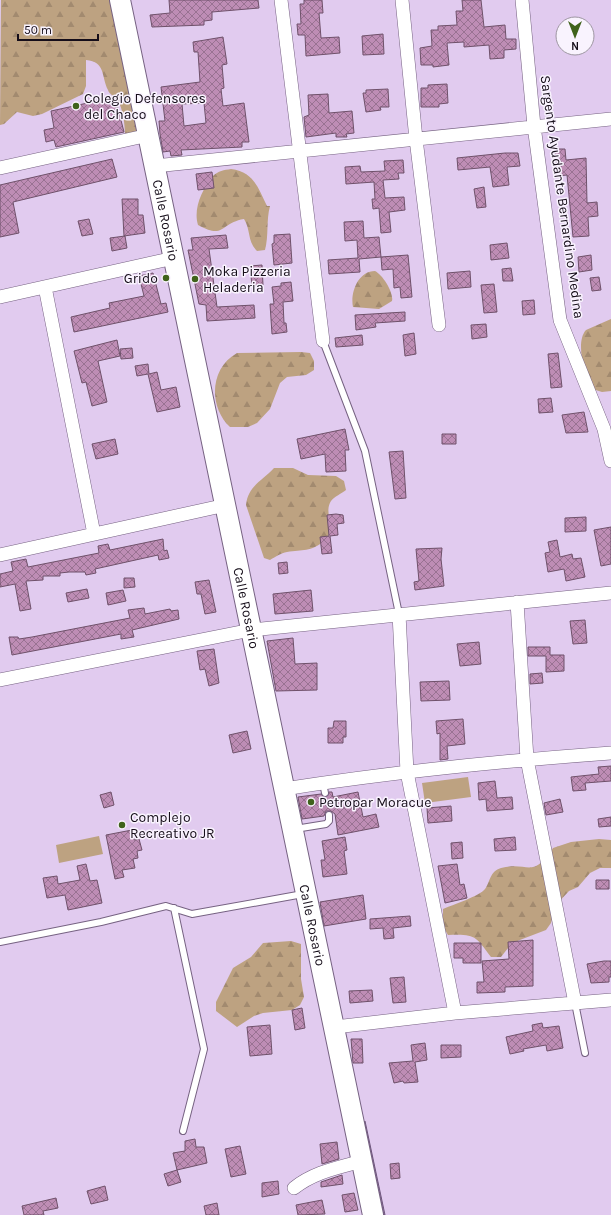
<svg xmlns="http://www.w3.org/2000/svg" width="611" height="1215" font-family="Karla,sans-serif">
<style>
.forest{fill:url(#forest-firs)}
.pitch{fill:#bda281}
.water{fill:url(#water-rules);stroke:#6e567c}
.building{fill:url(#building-cross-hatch);stroke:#6f516a;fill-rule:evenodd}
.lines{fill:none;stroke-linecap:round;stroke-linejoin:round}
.lane-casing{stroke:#766282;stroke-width:8}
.street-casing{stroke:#766282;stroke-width:14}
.primary-casing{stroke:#766282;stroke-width:22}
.lane{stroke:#fff;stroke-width:6}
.street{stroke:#fff;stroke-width:13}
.primary{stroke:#fff;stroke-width:20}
.poi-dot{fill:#3f621b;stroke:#f9f3fe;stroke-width:1.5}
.labels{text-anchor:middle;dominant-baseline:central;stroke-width:3;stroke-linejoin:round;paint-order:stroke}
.poi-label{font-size:14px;fill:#150d19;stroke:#f9f3fe;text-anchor:start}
.street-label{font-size:14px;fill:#150d19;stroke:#f9f3fe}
</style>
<defs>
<pattern id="forest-firs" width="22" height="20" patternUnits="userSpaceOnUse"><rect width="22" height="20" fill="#bda281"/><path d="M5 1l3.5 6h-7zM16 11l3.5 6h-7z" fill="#a28a6f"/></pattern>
<pattern id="water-rules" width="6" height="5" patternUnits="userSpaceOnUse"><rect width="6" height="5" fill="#9475a6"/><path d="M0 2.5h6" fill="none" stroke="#785e86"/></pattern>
<pattern id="building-cross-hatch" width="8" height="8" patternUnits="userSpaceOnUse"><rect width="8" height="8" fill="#be8db5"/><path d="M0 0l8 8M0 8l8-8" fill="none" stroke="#997292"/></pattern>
</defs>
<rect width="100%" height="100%" fill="#e1cbef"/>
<path class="forest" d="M1 0H121L136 126V143L125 136C125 125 123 108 117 99 114 96 109 94 108 90 101 76 106 62 86 60V86L83 94 42 114 33 116 17 112 4 124 0 125Z
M231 169C254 172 258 188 267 206H270C266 221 269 235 265 250L257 251C247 241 251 230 244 219 220 223 225 240 198 225 193 209 202 189 213 176 218 171 224 170 231 169Z
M375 271C383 275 394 293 392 301L379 309 353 307C350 293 358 271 375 271Z
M611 319V391L602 392 589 388C585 373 575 342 586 330Z
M301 352 310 353 314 361V370L306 375 287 377 280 383 270 409 257 423 248 427H230C208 406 210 368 237 353Z
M274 468H293L308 475 336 476 344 481 346 490C342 493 334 497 331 501 323 513 337 529 325 540 310 553 303 549 287 552 281 553 275 557 270 560L264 558 246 505C248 486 262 481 274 468Z
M599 839 611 840V868H600L590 873 578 887 569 891 555 906 551 923 546 930 512 943 501 957H491C475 936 476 934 448 935L443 927V909C452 905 480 896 485 889 490 882 490 871 501 868 529 861 532 880 553 848L571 842Z
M291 941 301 944V979L304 997 300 1005 292 1010 263 1013 254 1016 237 1027 216 1011V1002L233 968 251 957 263 943Z"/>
<path class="pitch" d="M468 777 471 797 425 803 422 783Z
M99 836 103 854 59 863 56 845Z"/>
<path class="water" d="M365 1121 385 1215H383L364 1122Z"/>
<path class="building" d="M169 0H258L259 8 212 12V20L204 21V25L152 27 150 15 170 13Z
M304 0H322L323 13H319L321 38 339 37 340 53 306 56 305 35H298L297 24H301L300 4H304Z
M462 0H481L484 27 505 25 506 39H516V49L504 50V58L490 59 489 45 464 47V42L447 43 449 65 433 67V65H421L420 48 432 46 431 30H438V26L457 25 456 11H463Z
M383 34 384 54 363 55 362 36Z
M223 37 227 64 222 65 224 88 221 89 223 106 244 103 249 142H242V147L181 150 182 155 171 156 170 151 163 152 160 134 159 121H165L161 87 200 82 198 52H194L193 42ZM204 103 206 123 184 126 182 104Z
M447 84 448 103 439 104V107H421V88H428V85Z
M388 89 389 107H380L381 110 366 112 363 93H366V90Z
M328 94 329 113 352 111 354 133 346 134 347 137H336V133L306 137 304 117 309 115 308 95Z
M115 97 124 132 56 147 54 140 46 142 44 130 54 128 51 111Z
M555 149H565L566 160 586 158 587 203 597 202 598 216 588 217 589 236 573 237 567 175 557 176Z
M505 153H518L520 166 507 167 509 185 493 187 490 167 458 170 457 158Z
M112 159 117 177 13 202 19 233 0 237V185Z
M403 160 404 173H398L399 179 383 180 385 198 404 197 405 210 389 212 391 232 381 233 379 208 373 209 372 199H375L374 182 346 184 345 167 360 166 361 172 385 171 384 161Z
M212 172 214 188 198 190 196 174Z
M484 187 486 207 477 208 474 189Z
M122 199H138V215H143L145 233 124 236Z
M89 219 93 234 82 236 78 221Z
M363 221 364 238 379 237 381 257 359 259 360 272 329 274 328 260 358 258 357 240 345 241 344 222Z
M290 234 292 263 274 265 272 244 274 243V235Z
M226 235 228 248 209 249 217 307 254 305 255 318 207 321 206 305 199 304 188 250H193L191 238Z
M125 236 127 248 112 251 110 238Z
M507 243 509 258 491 260 490 245Z
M408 255 412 297 401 298 400 287 394 288 393 269 382 270 381 257Z
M591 255 592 270 579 272 578 257Z
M262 265 263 285 252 286 250 266Z
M511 268 513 281H503L502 269Z
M470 271 471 287 448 289 447 273Z
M153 273 161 304 166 303 168 312 74 332 71 317 110 308 109 303 144 296 139 276Z
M599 277 601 290 592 291 590 278Z
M291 282 293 301 283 302 284 323H286L287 332 272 334 270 304H274L272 287 281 286V283Z
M494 284 497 312 484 313 481 285Z
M534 300 535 314 523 315 522 301Z
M405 312V321L375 323 376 327 356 330 355 315Z
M486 324 487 337 472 339 471 325Z
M414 333 416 354 405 356 403 335Z
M362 335 363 345 336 347 335 338Z
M117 340 120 356 98 361 107 402 92 406 86 382 82 383 74 351Z
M132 348 133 358 121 359 120 349Z
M558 353 562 387 551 388 548 354Z
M148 364 149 374 157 372 161 390 176 387 180 407 157 412 148 374 137 376 135 366Z
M551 398 553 412 539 413 538 399Z
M584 412 588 432 566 433 562 415Z
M345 429 349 450H345L346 471 326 472 325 454 301 459 297 439Z
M442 434H456V444H442Z
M115 439 118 454 96 459 92 444Z
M403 451 406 498 395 499 389 452Z
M336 514 343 515 344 523 337 524 338 535 330 536 332 553 322 554 320 537 329 536 327 515Z
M586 517V531L565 532V518Z
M611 527V564L601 566 594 530Z
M163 539 164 551 167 550 169 558 159 560 158 555 95 569 96 573 86 575 85 572H69L60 573V576H43V580L26 581 31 609 20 611 15 584 0 587V574L13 571 11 562 26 559 28 567 99 553 98 546 108 544 110 550Z
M557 540 560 557 572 554 573 559 581 558 585 577 566 581 564 569 548 572 545 553 550 552 548 542Z
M442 548 441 559 444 586 415 590 414 582 419 581 416 549Z
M287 562 288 573 279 574 278 563Z
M124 578H134L135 587 124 588Z
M209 580 216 612 205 614 201 594H197L195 582Z
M87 589 89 598 68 602 66 593Z
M123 590 126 601 108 605 106 593Z
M311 590 313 611 275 614 273 594Z
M144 608 145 614 170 609 171 611 178 610 179 619 132 630 134 637 121 639V634L12 655 9 637H18L19 639 32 637 130 618 128 610Z
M585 620 587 643 573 644 570 621Z
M293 638 295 664 317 663V690L276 691 267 641Z
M479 642 481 664 460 666 457 644Z
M528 647H550V655H564V671L546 672V656H528Z
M214 649 219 683 209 686 205 669 200 670 197 651Z
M542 673 543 683 530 684V674Z
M449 681 450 700 421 701 420 682Z
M463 719 465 744 447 746 448 759 440 760V733L437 734 436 721Z
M334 721H346V737H343V743H328V728H333Z
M247 731 251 749 233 753 229 735Z
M611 766V781L585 783 586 790 573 791 571 777 599 774 598 767Z
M495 781 497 798 512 797 513 809 487 811 486 799 479 800 478 783Z
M111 792 114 805 104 808 100 795Z
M329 792H332L333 797 358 792 363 817 376 814 379 827 338 835 335 814 331 811H326L324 816 302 819 298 797 321 794 325 797Z
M560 799 563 812 546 815 544 803Z
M451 806 452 821 428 823 427 808Z
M611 817V826L599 827 598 819Z
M132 830 134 840 139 839 142 850 137 851 138 858 133 859 135 868 122 870 124 877 115 879 106 835Z
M345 837 347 850 344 851 347 874 323 877 321 860H325L322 841Z
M515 837 516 850 495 851 494 839Z
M462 842 463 858 452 859 451 843Z
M86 864 90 881 97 880 102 903 68 910 65 895 47 898 43 878 57 876 58 884 80 880 77 866Z
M457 864 460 885 464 884 467 898 445 903 438 866Z
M596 880H609V889H596Z
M363 895 366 919 324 926 320 902Z
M410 916 411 926 393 928 394 938 384 939 383 928 370 929V919Z
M533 940V986L505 987V992L477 993V982H484L482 961 509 959 508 942Z
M454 943H481V963H463V958H454Z
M604 961H611V977H609V982L591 983 587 964Z
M404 977 406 1002 393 1003 390 978Z
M372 990 373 1001 350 1003 349 991Z
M302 1008 305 1028 295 1030 292 1010Z
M542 1023 543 1028 559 1026 563 1048 547 1051 546 1045 523 1049 524 1051 510 1054 506 1037 533 1031 532 1025Z
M270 1025 272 1054 250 1056 247 1027Z
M351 1039H362L363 1063H353Z
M425 1043 427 1060 415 1062 418 1082 404 1083 403 1081 394 1083 389 1063 413 1061 411 1045Z
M441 1045H461V1057L441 1058Z
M195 1139 196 1147H204L207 1163 177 1170 173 1153 185 1151V1141Z
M337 1142 339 1159 322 1164 320 1144Z
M240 1146 246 1174 231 1177 225 1149Z
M399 1163 400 1178 391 1179 390 1164Z
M177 1170 181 1182 168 1186 164 1174Z
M342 1175 343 1184 321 1187V1182Z
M278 1181 279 1194 262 1197V1183Z
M105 1186 108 1200 91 1204 87 1191Z
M354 1193 358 1210 345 1212 342 1195Z
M56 1198 58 1208 43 1211 44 1215H24L22 1206Z
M322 1200 325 1214 298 1215 296 1205Z
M217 1203 219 1215H206L204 1206Z"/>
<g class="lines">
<defs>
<path id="lane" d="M323 341 365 451 399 614
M323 783 325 793
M295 829 326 824 329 821V815
M174 908 204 1049 183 1131
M0 942 101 922 166 906 192 914 303 894
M575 1003 585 1053"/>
<path id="street" d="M281 0 323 341
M402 0 416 139 439 325
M522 0 534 126 560 320 604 429 611 461
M155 166 611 119
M0 168 149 135
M45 287 94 534
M0 297 174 258
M0 555 226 505
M517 602 527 759 575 1003
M399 614 407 772 455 1013
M0 680 251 630 611 593
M284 789C392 772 501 761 611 753
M335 1027 455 1013 611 1000
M294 1188C314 1172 337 1168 362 1161"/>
<g id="primary">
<path id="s1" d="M120 0 373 1215"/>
</g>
</defs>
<use href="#lane" class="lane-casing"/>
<use href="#street" class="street-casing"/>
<use href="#primary" class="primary-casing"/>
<use href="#lane" class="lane"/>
<use href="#street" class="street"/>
<use href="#primary" class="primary"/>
</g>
<g class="poi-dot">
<circle cx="76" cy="106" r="4"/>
<circle cx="166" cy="278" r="4"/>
<circle cx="195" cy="279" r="4"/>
<circle cx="311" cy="802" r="4"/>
<circle cx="122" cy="825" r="4"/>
</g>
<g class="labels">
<g class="poi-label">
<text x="84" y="98">Colegio Defensores<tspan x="84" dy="16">del Chaco</tspan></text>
<text x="203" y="271">Moka Pizzeria<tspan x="203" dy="16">Heladeria</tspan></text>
<text x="158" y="278" text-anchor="end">Grido</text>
<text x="319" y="802">Petropar Moracue</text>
<text x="130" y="817">Complejo<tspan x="130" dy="16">Recreativo JR</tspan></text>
</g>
<g class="street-label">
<text transform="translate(562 197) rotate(82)">Sargento Ayudante Bernardino Medina</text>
<text stroke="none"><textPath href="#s1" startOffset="225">Calle Rosario</textPath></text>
<text stroke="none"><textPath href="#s1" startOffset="621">Calle Rosario</textPath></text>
<text stroke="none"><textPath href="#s1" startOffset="945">Calle Rosario</textPath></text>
</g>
</g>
<g transform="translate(575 36) rotate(180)"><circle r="19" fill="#f9f3fe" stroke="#9e97a2"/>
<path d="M0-3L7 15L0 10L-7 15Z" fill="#3f621b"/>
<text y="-6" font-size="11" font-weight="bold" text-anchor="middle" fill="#150d19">N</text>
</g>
<path d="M18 34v6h80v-6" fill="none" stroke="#150d19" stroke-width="2"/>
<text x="24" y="34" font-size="12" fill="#150d19" stroke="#f9f3fe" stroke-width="3" paint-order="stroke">50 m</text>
</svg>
